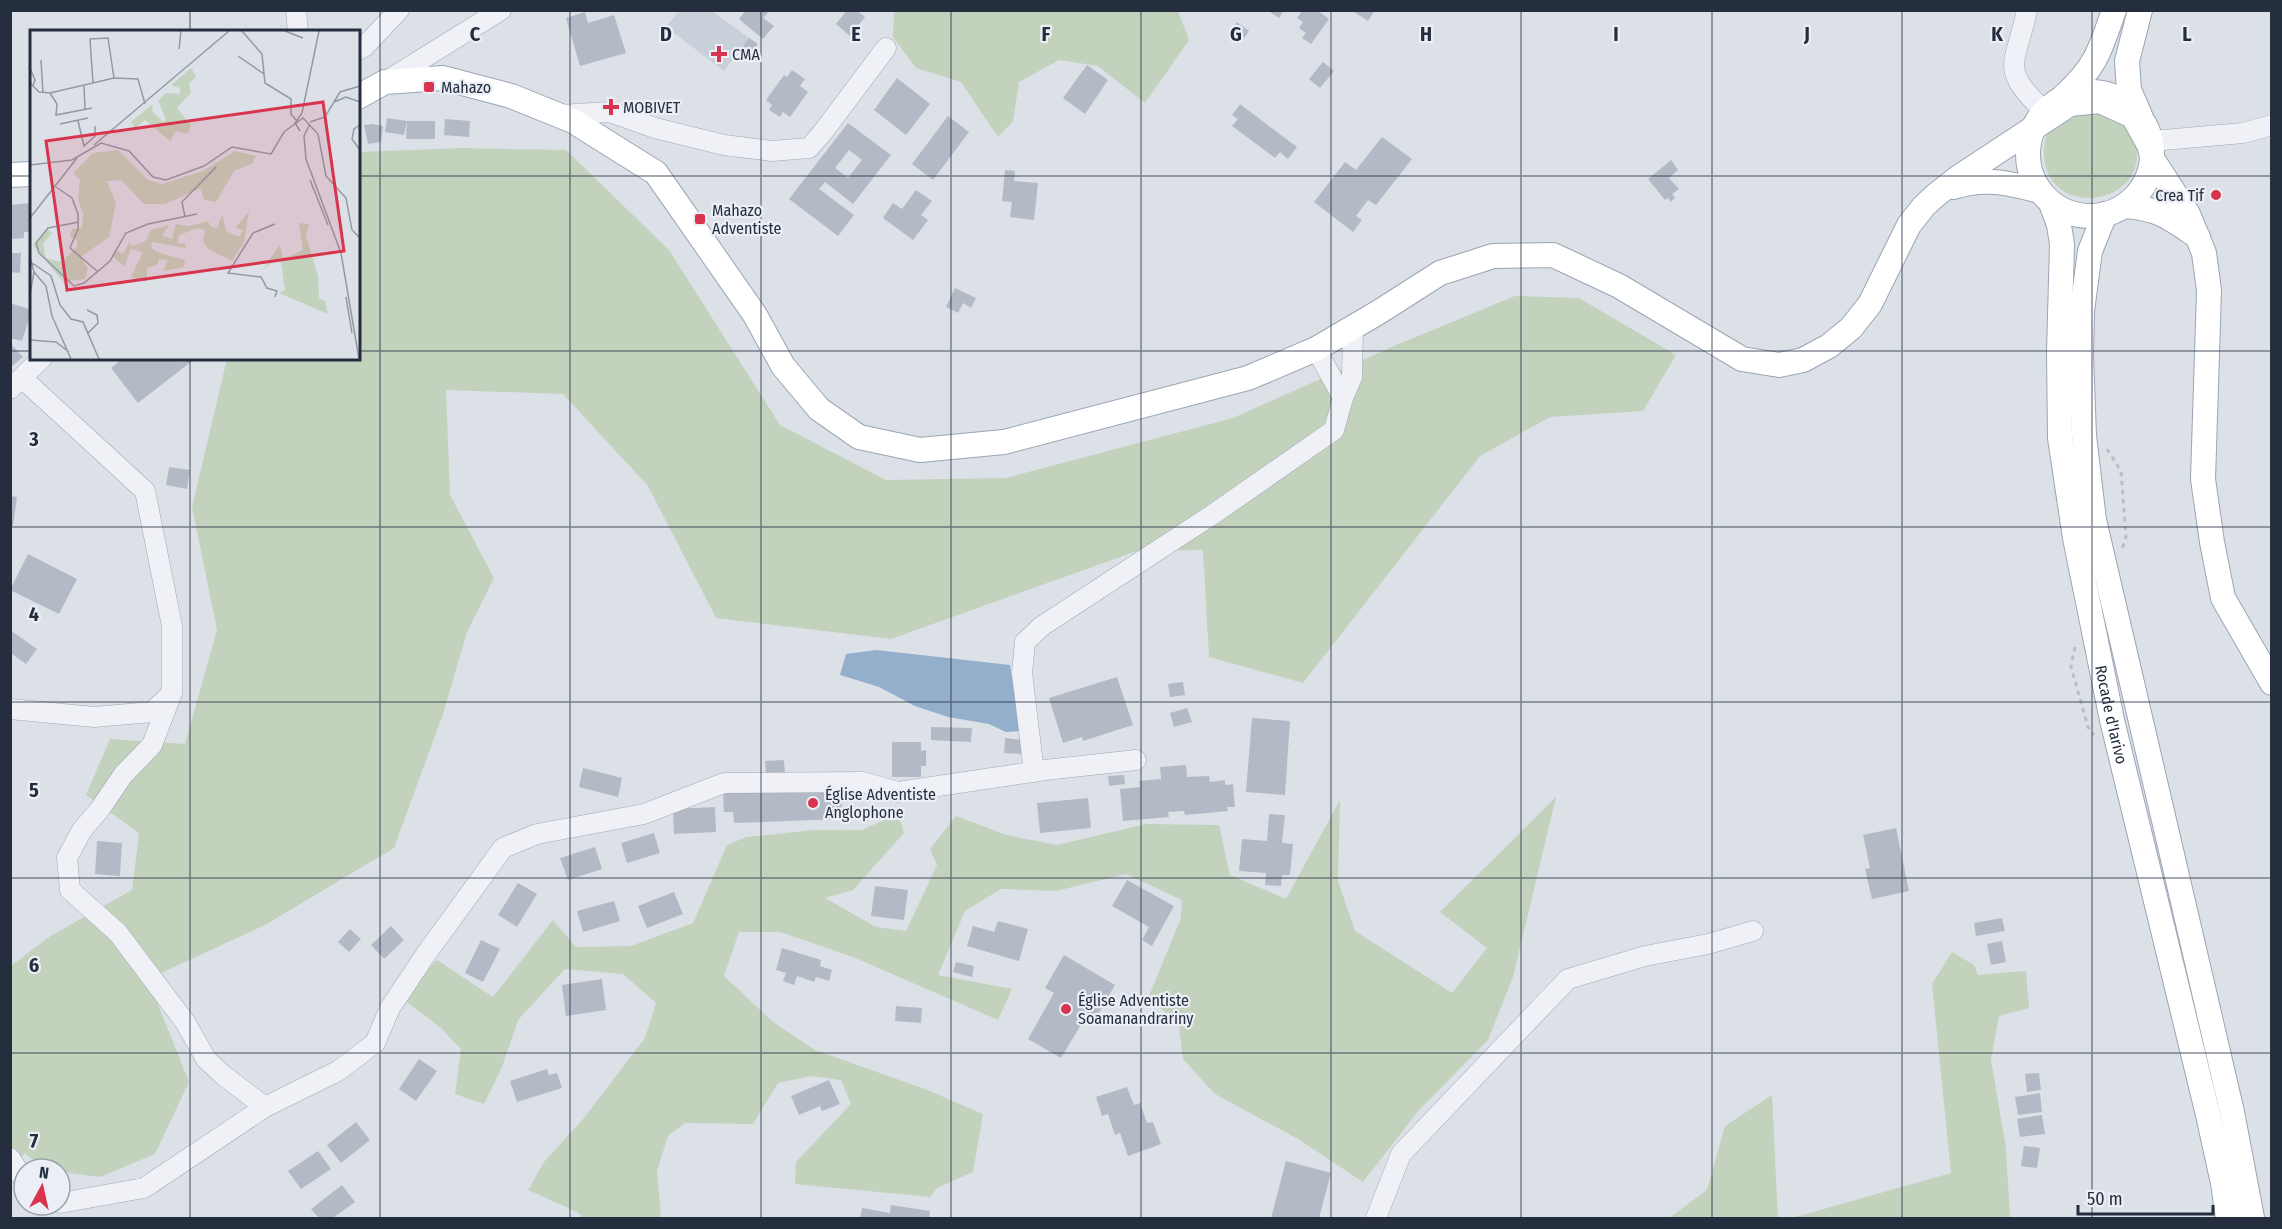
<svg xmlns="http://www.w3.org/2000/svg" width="2282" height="1229" font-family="'Fira Sans Condensed',sans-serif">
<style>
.built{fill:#cad0da}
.green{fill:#c2d2bc}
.water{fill:#93afcb}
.building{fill:#b3bac5;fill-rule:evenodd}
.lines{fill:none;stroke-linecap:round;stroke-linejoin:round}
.minor-casing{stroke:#a1a8b2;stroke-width:21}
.major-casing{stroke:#9aa5b4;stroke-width:26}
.path{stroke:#babec6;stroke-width:3;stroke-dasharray:4.5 4.5;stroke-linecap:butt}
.minor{stroke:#eff1f6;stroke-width:20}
.major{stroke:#fff;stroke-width:24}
.grid{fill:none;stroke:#242e3f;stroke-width:1.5;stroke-opacity:0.55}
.poi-dot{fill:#d9344e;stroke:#ebeff5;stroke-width:2}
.labels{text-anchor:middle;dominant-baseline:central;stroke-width:4.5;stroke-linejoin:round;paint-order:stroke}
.poi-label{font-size:16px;fill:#242e3f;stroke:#ebeff5;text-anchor:start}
.street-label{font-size:16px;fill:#242e3f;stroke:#ebeff5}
.inset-road{fill:none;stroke:#9299a4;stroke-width:1.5}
.view{fill:#d9344e;fill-opacity:0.15;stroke:#d9344e;stroke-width:3}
.inset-edge{fill:none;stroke:#242e3f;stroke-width:3}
.grid-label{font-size:20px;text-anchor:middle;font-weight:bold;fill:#242e3f;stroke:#ebeff5;stroke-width:4.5;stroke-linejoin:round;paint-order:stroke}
</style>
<rect width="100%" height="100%" fill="#dce1e8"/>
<path class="built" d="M679 11H712L749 38 724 71 666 27Z"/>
<path class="green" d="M1178 11 1189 40 1145 103 1098 66 1059 60 1019 82 1013 121 998 137 961 82 916 68 893 37 894 11Z
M2088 106 2127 125C2130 132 2134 139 2136 146 2148 206 2045 221 2044 153 2044 144 2046 133 2052 127 2062 119 2077 113 2088 106Z
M462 148 566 150 669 250 780 425 886 480 1006 478 1233 418 1394 346 1515 296 1579 298 1676 355 1643 411 1550 417 1480 456 1303 683 1209 657 1203 550 1137 551 891 639 716 618 648 486 563 394 446 390 450 495 494 578 467 632 443 714 394 848 265 925 148 979 189 1082 155 1154 100 1177 60 1172V1169H44L25 1153 11 1171V966L49 937 132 890 139 833 86 795 110 739 185 744 217 630 192 507 227 359 358 358V152Z
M1556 797 1513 977 1488 1040 1419 1110 1363 1182 1298 1139 1215 1094 1183 1059 1179 1027 1149 996 1181 918 1182 900 1126 874 1056 891 1001 889 965 911 938 975 1012 989 998 1020 853 957 780 932H739L724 976 773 1022 815 1050 925 1089 983 1114 973 1172 937 1188 930 1197 795 1184 796 1162 851 1104 841 1080 811 1076 778 1083 753 1124 685 1123 668 1136 657 1171 661 1218H583L577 1212 528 1190 544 1162 584 1118 645 1038 656 1003 623 974 565 969 518 1020 502 1067 484 1104 455 1094 461 1049 440 1027 401 998 437 960 493 997 553 920 576 947 631 946 693 923 727 845 746 837 815 830H862L898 814 904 833 853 890 825 898 876 927 906 931 937 865 930 849 956 816 1006 835 1057 845 1146 824 1219 825 1230 875 1286 899 1340 800 1338 881 1355 931 1452 993 1487 948 1440 912Z
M1952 952 1974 965 1978 975 2026 971 2029 1008 1999 1016 1991 1060 2006 1148 2010 1218H1792L1951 1173 1932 984Z
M1772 1095 1778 1218H1669L1707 1190 1725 1126Z"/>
<path class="water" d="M876 650 1010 665 1020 731 1006 732 989 724 948 717 915 706 879 687 840 675 846 654Z"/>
<path class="building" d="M746 10H770L763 18 774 26 763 39 739 19Z
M847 10H856L865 17 850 36 836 24Z
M1267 10H1284L1279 18Z
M1303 10H1317L1329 19 1311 44 1302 38 1306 33 1299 28 1303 22 1297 18Z
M1351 10H1375L1368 21Z
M585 12 588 23 614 15 626 53 580 66 566 18Z
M1237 22 1249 31 1244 38 1232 30Z
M749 38 758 44 747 59 738 53Z
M1323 62 1334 71 1320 88 1309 79Z
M1087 65 1108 80 1085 114 1063 98Z
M792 70 805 79 800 86 808 92 790 117 783 112 780 117 769 110 772 105 766 100 784 75 787 77Z
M897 78 930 104 906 135 874 110Z
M1240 104 1297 147 1288 159 1280 152 1275 158 1232 126 1238 119 1232 115Z
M948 116 969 132 933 180 912 164Z
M387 118 407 121H435V139H406L407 121 404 135 385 132Z
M445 119 470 121 469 137 444 135Z
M848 123 891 155 853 204 825 182 819 189 854 215 838 236 789 199ZM849 150 862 160 848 178 835 168Z
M372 124 383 126 381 142 368 144 364 125Z
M1382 137 1412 159 1376 205 1368 200 1356 216 1362 220 1353 232 1314 202 1345 162 1356 170Z
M1671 160 1678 170 1669 178 1679 189 1672 194 1675 198 1671 202 1668 198 1665 200 1648 179Z
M1005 170 1015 171 1014 181 1038 183 1034 220 1010 217 1012 202 1002 201Z
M916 190 932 201 921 215 928 220 913 240 883 218 893 203 902 209Z
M32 203V232H24V238L10 239V205Z
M10 253H21L20 273 10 272Z
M955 288 976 298 971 308 963 303 958 313 946 307Z
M10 303 32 310 22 341 10 338Z
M10 343 23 357 10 368Z
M123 358H196L138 403 111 368Z
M169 467 190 470 187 489 166 485Z
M11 496 17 497 13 526 10 525Z
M28 554 77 579 59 614 10 590Z
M10 630 37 649 26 664 12 654 10 657Z
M1117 677 1133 725 1083 741 1082 737 1063 743 1049 698Z
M1183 682 1185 695 1170 697 1168 684Z
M1187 708 1192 722 1174 727 1170 713Z
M1252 718 1290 721 1285 795 1246 792Z
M931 727 972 728 971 742 931 740Z
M1005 738 1022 740 1021 754 1004 753Z
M892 742H921V751L926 750V766H921V777H892Z
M784 760 785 774 766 775 765 761Z
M1186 765 1187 777 1209 776 1210 782 1225 780V785L1233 784 1235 807H1227L1228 811 1185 815 1184 811 1168 812 1169 817 1123 821 1120 789 1140 787 1139 781 1161 779 1160 767Z
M583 768 622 778 618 797 579 787Z
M1124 775 1125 784 1109 786 1108 776Z
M841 788 842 819 734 823 733 812H724L723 792Z
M1088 798 1091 828 1040 833 1037 803Z
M715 807 716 832 674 834 673 809Z
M1269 814 1285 815 1282 843 1293 844 1290 875H1282L1281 886 1265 885 1266 873 1239 871 1242 839 1267 841Z
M1896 828 1909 891 1872 899 1865 869 1870 868 1863 835Z
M654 833 660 853 627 863 621 843Z
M97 841 122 843 120 876 95 874Z
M595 847 602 869 568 880 560 858Z
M1127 880 1174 906 1152 946 1142 940 1149 927 1112 906Z
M518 883 537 894 517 927 498 915Z
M875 886 908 890 904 920 871 916Z
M674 892 683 914 647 928 638 906Z
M614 901 620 921 583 932 577 911Z
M2002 918 2005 931 1976 936 1974 923Z
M998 921 1028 929 1019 961 967 946 973 926 994 932Z
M391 926 404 940 384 959 371 945Z
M350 929 361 939 349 952 338 942Z
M481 940 500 949 483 982 465 973Z
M2002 941 2006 962 1991 965 1987 944Z
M782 948 821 960 820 966 832 970 829 981 816 977 814 982 797 976 794 985 783 981 786 973 776 970Z
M1064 955 1115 985 1096 1018 1088 1013 1061 1058 1028 1039 1054 993 1045 988Z
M956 962 974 966 972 977 953 972Z
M602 979 606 1010 566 1016 562 985Z
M896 1006 922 1008 921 1023 895 1021Z
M419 1059 437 1071 416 1101 399 1089Z
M547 1069 549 1075 557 1073 562 1088 517 1102 510 1081Z
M2039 1073 2041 1090 2027 1092 2025 1074Z
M829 1080 840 1104 822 1111 820 1106 799 1115 791 1096Z
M1127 1087 1134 1105 1140 1103 1147 1123 1153 1122 1161 1144 1128 1156 1120 1133 1115 1135 1108 1114 1102 1116 1096 1097Z
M2040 1093 2042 1112 2018 1115 2015 1097Z
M2042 1115 2045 1134 2020 1137 2017 1119Z
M356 1122 370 1140 341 1163 327 1145Z
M2024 1146 2040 1148 2037 1168 2021 1166Z
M318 1151 331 1169 301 1189 288 1171Z
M1286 1161 1331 1173 1319 1218H1271Z
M342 1185 355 1202 333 1218H319L311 1209Z
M891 1205 930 1211 929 1218H860L862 1208 890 1213Z"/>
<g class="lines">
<defs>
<path id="minor" d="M296 10 298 32
M2027 10C2016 65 1998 67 2044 111
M358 50 364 47 399 10
M385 82 501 10
M559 115 610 112 655 128 724 145 772 151 809 148 823 132 886 48
M2152 141 2243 133 2272 125
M1316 349 1343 398 1352 377 1353 328
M22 378 145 491 172 626V693L152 745 123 775 100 809 82 830 67 858 70 890 118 933 185 1022 206 1059 223 1075 265 1107
M10 389 42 358
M10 709 94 717 152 712 170 695
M1034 772 1022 673 1025 642 1042 626 1212 515 1334 430 1343 398
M10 1158 24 1180
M60 1203 144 1188 265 1107 338 1071 375 1043 390 1008 426 954 503 848 537 834 644 814 724 783 862 782 898 792 1045 770 1136 760
M1376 1218 1401 1154 1568 979 1645 956 1708 944 1753 931"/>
<g id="major">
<circle cx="2090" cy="154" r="62"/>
<path d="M358 97 385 82 443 78 511 96 573 121 656 173 755 315 783 366 819 409 859 437 920 450 1004 442 1248 378 1316 349 1379 312 1440 273 1493 256 1553 255 1619 286 1742 359 1779 365 1803 360 1829 346 1851 328 1870 304 1909 225 1924 206 1936 195 1959 177 2070 104 2100 101 2133 116 2149 145 2153 160 2188 214 2204 253 2209 290 2203 479 2212 542 2223 598 2272 683"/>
<path d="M2063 97C2096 67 2100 51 2114 10"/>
<path d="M2140 115 2129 90 2127 61 2140 10"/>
<path d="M10 175 32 174"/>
<path d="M1953 187C1986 177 2008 183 2040 191"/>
<path id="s1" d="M2051 203 2059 225 2062 244 2059 352 2060 438 2075 538 2112 720 2208 1115 2223 1183 2228 1218"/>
<path d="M2126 206C2160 209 2170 218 2198 237"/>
<path d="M2105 214 2090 251 2082 311 2081 355 2084 436 2094 520 2232 1112 2252 1218"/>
</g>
</defs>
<use href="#minor" class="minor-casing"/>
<use href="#major" class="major-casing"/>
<path class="path" d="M2107 449 2121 471 2126 537 2122 549
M2075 647 2071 667 2088 727 2094 735"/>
<use href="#minor" class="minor"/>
<use href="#major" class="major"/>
</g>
<path class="grid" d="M190 10V32M380 10V1218M570 10V1218M761 10V1218M951 10V1218M1141 10V1218M1331 10V1218M1521 10V1218M1712 10V1218M1902 10V1218M2092 10V1218M10 176H32M358 176H2272M10 351H32M358 351H2272M190 358V1218M10 527H2272M10 702H2272M10 878H2272M10 1053H2272"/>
<g class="poi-dot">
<path d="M716 45h6v6h6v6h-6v6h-6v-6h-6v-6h6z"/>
<rect x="423" y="81" width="12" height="12" rx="3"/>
<path d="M608 98h6v6h6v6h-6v6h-6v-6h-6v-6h6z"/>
<circle cx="2216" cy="195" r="6"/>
<rect x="694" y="213" width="12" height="12" rx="3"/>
<circle cx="813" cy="803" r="6"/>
<circle cx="1066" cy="1009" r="6"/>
</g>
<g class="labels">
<g class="poi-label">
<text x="732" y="54">CMA</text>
<text x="441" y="87">Mahazo</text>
<text x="623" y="107">MOBIVET</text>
<text x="2204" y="195" text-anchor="end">Crea Tif</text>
<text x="712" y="210">Mahazo<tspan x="712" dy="18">Adventiste</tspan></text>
<text x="825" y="794">Église Adventiste<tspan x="825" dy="18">Anglophone</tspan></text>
<text x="1078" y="1000">Église Adventiste<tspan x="1078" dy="18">Soamanandrariny</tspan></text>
</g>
<g class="street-label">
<text stroke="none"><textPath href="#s1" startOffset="518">Rocade d'Iarivo</textPath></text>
</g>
</g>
<g transform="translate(30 30)">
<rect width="330" height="330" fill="#dce1e8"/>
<path d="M161 38 166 46 159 54 161 63 147 78 161 96 157 104 146 101 140 111 115 90 105 98 101 92 123 74 122 81 133 92 136 89 128 71 136 63 150 64V58L141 55ZM88 120 118 150 132 154 173 141 205 121 226 126 223 133 204 141 186 172 174 170 171 158 135 174H114L91 150 77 151 86 173 79 207 51 227 58 239 55 249 39 251 36 255 3 215 18 199 22 203 13 214 16 228 31 232 47 217V210L40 206 42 199 52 198 53 184 48 169 50 150 43 143 63 123ZM219 181 214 212 202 231 178 219 173 212 175 200 168 198 149 205 147 213 156 214 155 218 122 212 121 217 127 222 155 230 154 237 133 241 138 230 129 229 127 235 117 238V252L101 247 113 222 101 219 94 237 82 225 86 220 93 224 99 213 103 216 116 211 121 200 139 195 132 206 142 209 146 194 159 196 178 191 180 196 187 198 192 185 196 201 209 207 213 201 206 197ZM269 193 279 194 276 206 288 246 289 268 295 271 298 284 249 263 255 260 251 232 241 233 233 240 250 214 253 229 273 220Z" fill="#c2d2bc"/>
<path class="inset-road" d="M212 1 232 24 234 44M255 1 273 8M149 19 151 1M208 26 234 44 235 53 261 69V84L266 90M11 30 13 63M0 38 5 50 3 56M0 53 9 62 20 63 84 48 108 49 115 74M63 53 60 9 78 8 84 48M54 56 55 79M20 63 27 74 26 85 62 78M304 72 316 67 330 72M48 91 54 116 65 106V96M280 92 295 87 310 62 330 56M30 94 58 88M280 94 274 106 276 129 311 223 329 329M330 95 324 99 322 109 330 120M270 101 265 93 272 83 289 1M64 115 199 1M0 135 42 130 71 113 99 121 123 147 136 150 174 136 202 117 241 124 254 102 273 88 288 104 296 146 316 168 322 200 330 208M280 150 298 195M26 157 42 168 48 184V199L40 218 67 241M0 179V200M155 187 152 172 186 137M0 188 47 128M49 192 18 198 6 213 9 223 44 256 54 253 80 231 96 203 118 194 167 184M245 194 223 203 198 243 231 247 237 258 247 261 245 267M0 227 4 242 0 264M2 233 21 246 30 275 41 289 53 292 69 329M4 242 16 256 22 286 41 329M316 267 322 303M57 304 68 293 67 285 57 280M0 310 26 312 39 322"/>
<path class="view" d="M293 72 314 221 37 260 16 111Z"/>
<rect width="330" height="330" class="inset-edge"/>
</g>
<g class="grid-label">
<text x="475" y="41">C</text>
<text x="666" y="41">D</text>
<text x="856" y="41">E</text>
<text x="1046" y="41">F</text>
<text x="1236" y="41">G</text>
<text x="1426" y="41">H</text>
<text x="1616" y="41">I</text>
<text x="1807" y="41">J</text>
<text x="1997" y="41">K</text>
<text x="2187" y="41">L</text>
<text x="34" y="446">3</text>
<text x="34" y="621">4</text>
<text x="34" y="797">5</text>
<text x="34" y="972">6</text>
<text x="34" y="1148">7</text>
</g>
<rect width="2282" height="1229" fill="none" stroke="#242e3f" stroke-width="24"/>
<g transform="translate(42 1187) rotate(8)"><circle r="28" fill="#ebeff5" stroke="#9ba2ac" stroke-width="1.5"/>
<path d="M0-4.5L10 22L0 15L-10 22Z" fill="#d9344e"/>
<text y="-9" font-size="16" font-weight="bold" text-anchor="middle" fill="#242e3f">N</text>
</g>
<path d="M2078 1205v9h135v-9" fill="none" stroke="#242e3f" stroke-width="3"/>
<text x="2087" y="1205" font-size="18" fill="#242e3f" stroke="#ebeff5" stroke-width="4.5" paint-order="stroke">50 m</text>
</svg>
